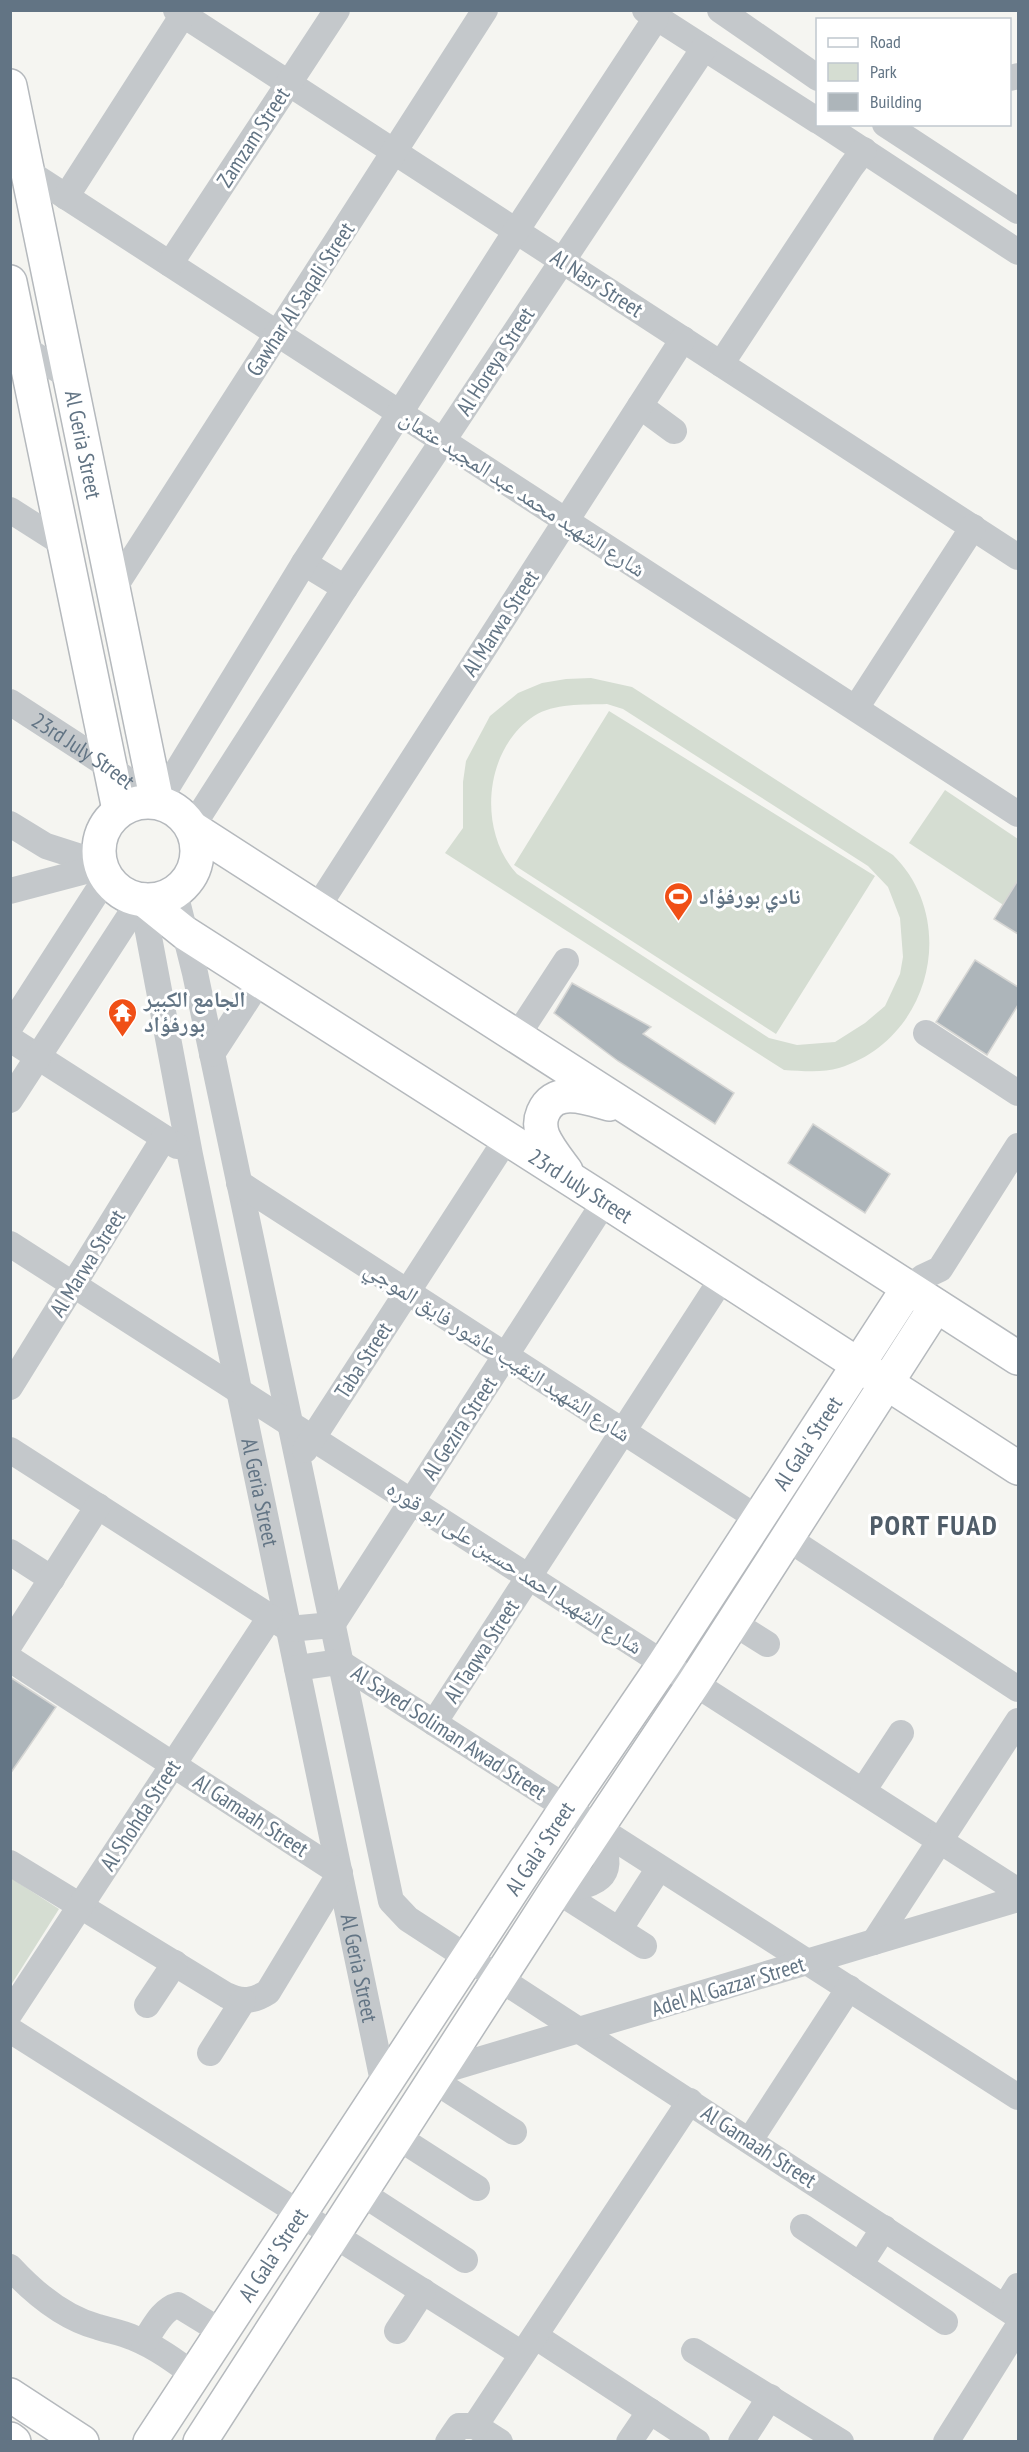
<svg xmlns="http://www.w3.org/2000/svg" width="1029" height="2452" font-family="'PT Sans Narrow','Noto Naskh Arabic',sans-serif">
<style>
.green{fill:#d5ddd2;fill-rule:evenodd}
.building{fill:#adb5ba;stroke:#d6d6d4;stroke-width:1.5}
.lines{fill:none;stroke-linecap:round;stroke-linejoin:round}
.major-casing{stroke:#b5b9bd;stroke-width:36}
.minor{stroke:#c4c8cb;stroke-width:26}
.major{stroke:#fff;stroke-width:33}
.labels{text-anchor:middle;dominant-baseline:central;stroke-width:6;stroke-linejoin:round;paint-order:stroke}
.street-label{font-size:22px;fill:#627484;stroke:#fff}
.poi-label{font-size:22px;font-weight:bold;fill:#627484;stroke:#fff;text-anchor:start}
.district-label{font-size:28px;font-weight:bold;letter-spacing:1.5px;fill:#505d69;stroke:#fff}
</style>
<rect width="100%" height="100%" fill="#f5f5f1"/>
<path class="green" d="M591 678 632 687 893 855C960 921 930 1040 839 1068 823 1073 802 1071 784 1070L445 853 463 828V782L466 761 490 716 518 693 542 683 566 679ZM607 704 623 709 868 866 888 887 900 918 903 957 900 974 885 1006 865 1023 835 1042 797 1045 769 1038 517 874C477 831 484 749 534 716 554 703 583 705 607 704Z
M609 711 875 876 776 1034 514 865Z
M945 790 1018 839V899L1011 910 909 843Z
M11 1878 59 1909 11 1985Z"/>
<path class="building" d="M1018 880V934L994 919Z
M975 960 1018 987V1005L987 1055 936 1022Z
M572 983 651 1027 643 1034 734 1093 715 1124 618 1061 554 1013Z
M813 1124 890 1174 865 1213 788 1163Z
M10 1677 56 1707 10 1774Z"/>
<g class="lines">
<defs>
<g id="major">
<path id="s3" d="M10 86 157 802"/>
<path d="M10 282 119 810"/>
<circle cx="148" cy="851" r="49"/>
<path d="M192 828 1018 1358"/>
<path id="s4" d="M144 900 185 933 605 1201 1018 1468"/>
<path d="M566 1171C558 1160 548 1148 543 1136 540 1128 540 1120 543 1113 555 1085 588 1098 609 1104"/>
<path d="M10 2395 82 2442"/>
<path d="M10 2439 14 2442"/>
<path id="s5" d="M150 2442 566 1808 664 1664 908 1288"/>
<path d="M200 2442 556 1890 694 1683 936 1306"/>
</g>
</defs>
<use href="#major" class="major-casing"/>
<g class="minor">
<path d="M176 10 1018 557"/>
<path d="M645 10 818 121"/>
<path d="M720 10 818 78"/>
<path d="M1010 78 1018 76"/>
<path d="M823 124 1018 252"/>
<path d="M885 124 1018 211"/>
<path d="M28 172 1018 814"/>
<path d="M66 197 186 10"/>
<path d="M170 264 337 10"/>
<path d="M13 341 68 376"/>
<path d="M721 364 851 167 864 150"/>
<path d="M640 406 674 431"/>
<path d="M10 510 65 545"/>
<path d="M304 563 345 588"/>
<path d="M114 588 485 10"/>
<path id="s1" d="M10 702 110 767 155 802"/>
<path d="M856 708 973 527"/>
<path d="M158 802 304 563 516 231 656 18"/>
<path d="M10 824 46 846 99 863"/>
<path d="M192 827 345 588 704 48"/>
<path d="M10 891 101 867"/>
<path d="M175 893 195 973 391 1901 408 1919 1018 2316"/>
<path id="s2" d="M142 900 190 1155 384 2086"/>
<path d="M317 908 683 339"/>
<path d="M10 1027 106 878"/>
<path d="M926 1033 1018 1093"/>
<path d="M517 1036 566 961"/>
<path d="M10 1039 177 1146"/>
<path d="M212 1054 260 980"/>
<path d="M10 1100 140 900"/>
<path d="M239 1183 757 1518"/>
<path d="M10 1244 1018 1891"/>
<path d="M908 1288 923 1277 940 1269 1018 1146"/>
<path d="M10 1387 164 1138"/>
<path d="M10 1450 289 1629 332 1625 605 1201"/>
<path d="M305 1450 507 1138"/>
<path d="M787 1538 1018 1689"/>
<path d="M10 1552 52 1579"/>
<path d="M732 1622 767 1644"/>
<path d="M10 1644 98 1506"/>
<path d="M10 1659 340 1873 268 1992C254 2001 242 2003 226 1995L10 1863"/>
<path d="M297 1668 339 1662 1018 2097"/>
<path d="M434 1723 723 1277"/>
<path d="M863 1791 901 1733"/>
<path d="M556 1890 644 1946"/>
<path d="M556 1890C604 1885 618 1876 597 1828"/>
<path d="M619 1930 659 1868"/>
<path d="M874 1942 1018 1721"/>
<path d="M147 2005 175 1963"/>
<path d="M10 2013 270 1617"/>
<path d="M10 2030 522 2354"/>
<path d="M210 2053 243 2001"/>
<path d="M438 2072 1018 1899"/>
<path d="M433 2080 514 2132"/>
<path d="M396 2136 477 2188"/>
<path d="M750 2140 849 1988"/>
<path d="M360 2192 465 2260"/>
<path d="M803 2227 945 2322"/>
<path d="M860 2265 884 2228"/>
<path d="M10 2267C34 2293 64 2318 98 2327 111 2331 123 2333 134 2338 156 2347 175 2361 194 2375"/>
<path d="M1005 2307 1018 2286"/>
<path d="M397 2331 423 2291"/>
<path d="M535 2336 697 2442"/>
<path d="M144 2342C153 2329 162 2309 178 2305L222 2332"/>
<path d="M694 2351 841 2442"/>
<path d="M475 2426 500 2442"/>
<path d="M448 2442 459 2426H475L690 2101"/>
<path d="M629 2442 650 2411"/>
<path d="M741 2442 770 2397"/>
<path d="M946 2442 1018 2327"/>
</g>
<use href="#major" class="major"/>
</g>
<defs>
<symbol id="stadium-pin" viewBox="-11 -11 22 30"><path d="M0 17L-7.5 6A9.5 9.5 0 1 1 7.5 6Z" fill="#f04f16" stroke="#fff"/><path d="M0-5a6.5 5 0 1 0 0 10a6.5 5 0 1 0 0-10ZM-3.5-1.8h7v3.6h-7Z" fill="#fff"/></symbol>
<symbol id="temple-pin" viewBox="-11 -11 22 30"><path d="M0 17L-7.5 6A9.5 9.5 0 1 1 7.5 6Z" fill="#f04f16" stroke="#fff"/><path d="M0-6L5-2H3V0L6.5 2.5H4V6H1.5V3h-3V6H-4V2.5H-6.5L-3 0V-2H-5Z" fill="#fff"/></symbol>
</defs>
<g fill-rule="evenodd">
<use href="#stadium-pin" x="662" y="880" width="33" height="45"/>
<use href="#temple-pin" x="106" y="996" width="33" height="45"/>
</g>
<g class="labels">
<g class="street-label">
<text transform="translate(253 137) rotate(-57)">Zamzam Street</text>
<text transform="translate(597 283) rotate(33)">Al Nasr Street</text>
<text transform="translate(300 299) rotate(-57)">Gawhar Al Saqali Street</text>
<text transform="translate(495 361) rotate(-57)">Al Horeya Street</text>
<text stroke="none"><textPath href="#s3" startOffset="366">Al Geria Street</textPath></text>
<text transform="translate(523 493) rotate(33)">شارع الشهيد محمد عبد المجيد عثمان</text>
<text transform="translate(500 623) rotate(-57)">Al Marwa Street</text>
<text stroke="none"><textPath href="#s1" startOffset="88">23rd July Street</textPath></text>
<text stroke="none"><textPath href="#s4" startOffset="522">23rd July Street</textPath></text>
<text transform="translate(87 1263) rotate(-58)">Al Marwa Street</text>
<text transform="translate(498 1351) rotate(33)">شارع الشهيد النقيب عاشور فايق الموجي</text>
<text transform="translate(363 1360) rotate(-57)">Taba Street</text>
<text transform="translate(459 1428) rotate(-57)">Al Gezira Street</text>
<text stroke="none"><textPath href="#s5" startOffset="1196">Al Gala' Street</textPath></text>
<text stroke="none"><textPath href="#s2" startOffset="604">Al Geria Street</textPath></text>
<text transform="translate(515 1567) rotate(33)">شارع الشهيد احمد حسين على ابو قوره</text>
<text transform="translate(481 1651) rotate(-57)">Al Taqwa Street</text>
<text transform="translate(449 1732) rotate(33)">Al Sayed Soliman Awad Street</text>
<text transform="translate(140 1815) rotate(-57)">Al Shohda Street</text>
<text transform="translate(251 1815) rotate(33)">Al Gamaah Street</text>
<text stroke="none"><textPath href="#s5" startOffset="710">Al Gala' Street</textPath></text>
<text stroke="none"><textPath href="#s2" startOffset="1090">Al Geria Street</textPath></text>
<text transform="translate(728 1986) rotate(-17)">Adel Al Gazzar Street</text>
<text transform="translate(759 2146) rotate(33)">Al Gamaah Street</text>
<text stroke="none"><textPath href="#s5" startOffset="224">Al Gala' Street</textPath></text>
</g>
<g class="poi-label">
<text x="699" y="896">نادي بورفؤاد</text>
<text x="144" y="999">الجامع الكبير<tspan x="144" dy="25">بورفؤاد</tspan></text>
</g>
<g class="district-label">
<text x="934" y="1524">PORT FUAD</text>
</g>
</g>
<rect width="1029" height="2452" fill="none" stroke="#627484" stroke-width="24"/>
<rect x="816" y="18" width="195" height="108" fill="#ffffff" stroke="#c0c7ce" stroke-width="1.5"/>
<rect x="828" y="38" width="30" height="9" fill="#ffffff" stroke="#c0c7ce" stroke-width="1.5"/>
<text x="870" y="48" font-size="18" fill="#627484">Road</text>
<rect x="828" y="63" width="30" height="18" fill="#d5ddd2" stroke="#c0c7ce" stroke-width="1.5"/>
<text x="870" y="78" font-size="18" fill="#627484">Park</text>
<rect x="828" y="93" width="30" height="18" fill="#adb5ba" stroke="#c0c7ce" stroke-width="1.5"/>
<text x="870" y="108" font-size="18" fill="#627484">Building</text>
</svg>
